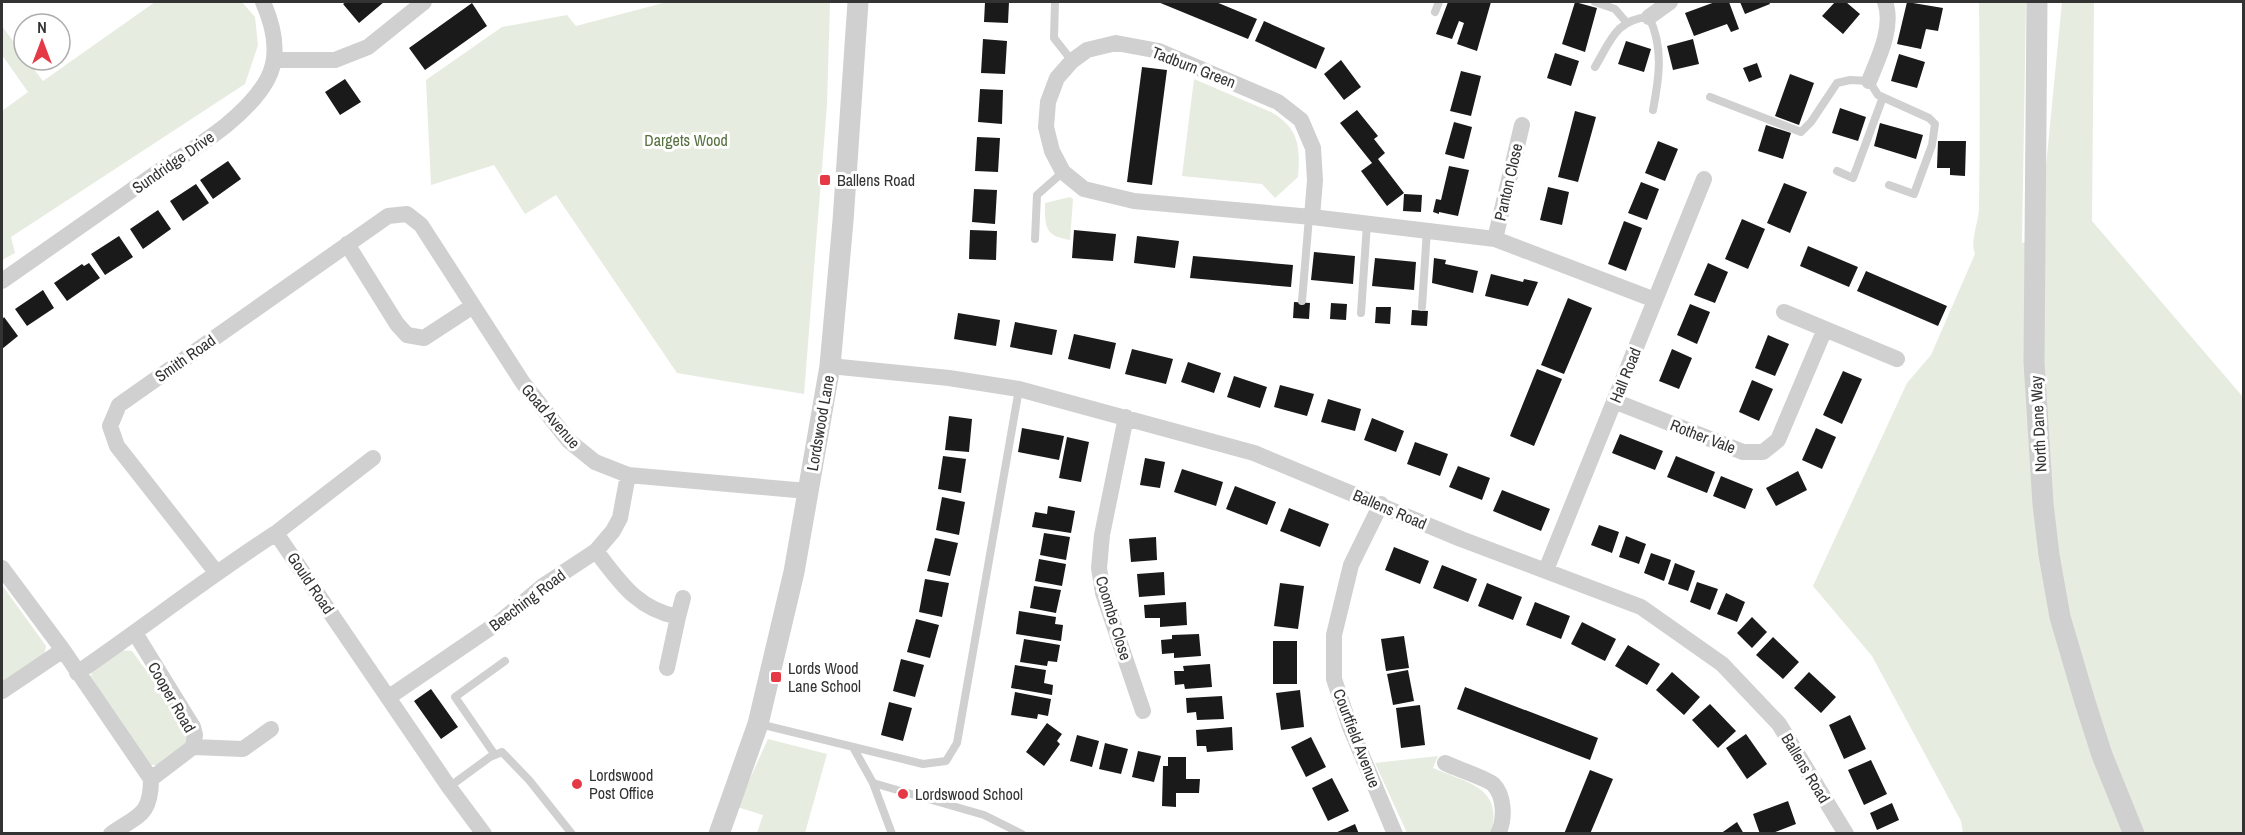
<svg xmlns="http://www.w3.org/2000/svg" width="2245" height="835" font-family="'Archivo Narrow',sans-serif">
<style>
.green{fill:#e6ecdf}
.building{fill:#1a1a1a}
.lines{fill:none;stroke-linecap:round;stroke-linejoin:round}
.service{stroke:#d0d0d0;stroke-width:8}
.minor{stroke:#d0d0d0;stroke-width:16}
.tertiary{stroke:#d0d0d0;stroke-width:21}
.poi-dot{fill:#e63946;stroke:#fff;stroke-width:2}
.labels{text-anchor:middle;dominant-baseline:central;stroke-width:6;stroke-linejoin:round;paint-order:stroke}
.street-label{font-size:16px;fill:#333;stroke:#fff}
.park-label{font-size:16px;fill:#56703f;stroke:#fff}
.poi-label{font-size:16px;fill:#333;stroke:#fff;text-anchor:start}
</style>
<rect width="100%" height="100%" fill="#fff"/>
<path class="green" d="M155 2H242L255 17 258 45 245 84 11 237 15 253 2 260V111L28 92 2 55V26L24 56V60H27L43 81Z
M667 2H830L827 105 804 394 677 373 556 195 525 214 494 165 431 185 426 80 502 27 567 15 576 26Z
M1979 2H2026L2022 243 2039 238 2062 2H2094L2092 221 2243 397V833H1963L1961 821 1872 656 1813 586 1907 383 1931 355 1975 254C1970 241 1978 224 1979 209 1980 140 1980 71 1979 2Z
M1194 79 1273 113C1300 130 1300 148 1298 177L1275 198 1262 184 1182 176Z
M1070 197 1073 199 1070 240C1044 236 1045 226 1045 203Z
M2 585 46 646 44 657 2 688Z
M122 650 132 651 187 726 192 738 157 765H145L91 676 93 666Z
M768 739 827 754 805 833H757L763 815 737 807Z
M1438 756 1433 768C1467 783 1504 787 1491 833H1407L1375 763Z"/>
<path class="building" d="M346 2H384L359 23 343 4Z
M985 2H1009L1008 23 984 22Z
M1158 2H1216L1257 19 1248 39Z
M1448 2H1491L1477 51 1457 44 1464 23 1459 21 1452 39 1436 34Z
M1575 2 1597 8 1585 52 1562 44Z
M1715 2H1729L1739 29 1731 32 1727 24 1694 36 1685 13Z
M1740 2H1769L1770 4 1745 14Z
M1835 2H1846L1860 14 1843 34 1822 16Z
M1907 2 1943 8 1938 31 1926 29 1921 49 1897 44Z
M472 3 487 26 425 70 409 48Z
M1264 21 1325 48 1316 69 1255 41Z
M983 39 1007 41 1005 74 981 73Z
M1693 39 1699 64 1673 70 1667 46Z
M1626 41 1651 49 1644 72 1618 64Z
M1555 53 1579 61 1571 86 1547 78Z
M1899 54 1925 62 1917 88 1891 81Z
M1341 60 1361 87 1344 100 1324 74Z
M1757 63 1762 77 1749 82 1743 68Z
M1142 67 1167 70 1152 185 1127 182Z
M1461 71 1481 76 1471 116 1450 111Z
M1790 74 1814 83 1799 125 1775 116Z
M345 79 361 102 340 115 325 92Z
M980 89 1003 90 1002 124 978 122Z
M1840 108 1866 117 1858 141 1832 133Z
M1357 110 1378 136 1374 139 1385 153 1378 159 1404 193 1387 206 1361 171 1372 163 1340 123Z
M1575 111 1596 117 1578 182 1558 177Z
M1454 122 1472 127 1464 159 1445 154Z
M1880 123 1923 135 1916 159 1874 146Z
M1766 125 1791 133 1783 159 1758 151Z
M977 137 1000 138 998 172 975 171Z
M1658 141 1678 149 1665 181 1645 173Z
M1938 141H1966L1965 176 1950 175V168H1937Z
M228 161 241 179 213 199 200 180Z
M1449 166 1469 170 1458 216 1439 212V214L1433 212 1436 199 1441 200Z
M1641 182 1659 189 1647 220 1628 213Z
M1784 183 1807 192 1790 233 1767 223Z
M196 184 209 203 183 221 170 201Z
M1548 187 1569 192 1562 225 1540 220Z
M974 189 997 190 995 224 972 222Z
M1404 194 1422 195 1421 212 1403 211Z
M158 210 171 229 143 249 130 229Z
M1742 219 1765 229 1748 269 1725 259Z
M1624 221 1642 228 1626 271 1608 264Z
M970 230 997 231 996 260 969 259Z
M1074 230 1116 234 1113 261 1072 258Z
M119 236 133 257 105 275 91 254Z
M1137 236 1179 241 1175 268 1134 263Z
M1808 246 1858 267 1849 287 1800 266Z
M1314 252 1355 256 1353 284 1311 280Z
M1193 256 1293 265 1291 287 1190 278Z
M1375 258 1416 262 1414 290 1372 286Z
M1434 258 1446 260 1445 264 1478 271 1473 293 1432 283Z
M89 263 100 278 67 301 54 283 82 264 84 266Z
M1708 263 1728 272 1715 303 1694 295Z
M1866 271 1947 306 1938 326 1857 291Z
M1491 274 1523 282 1524 279 1538 282 1528 306 1485 296Z
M43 290 54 308 27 326 15 309Z
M1568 298 1592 308 1564 374 1541 365Z
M1294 302 1310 303 1309 319 1293 318Z
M1331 303 1347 304 1346 320 1330 319Z
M1690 304 1710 312 1697 344 1677 335Z
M1376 307H1391L1390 324 1375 323Z
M1412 310 1428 311 1427 326 1411 325Z
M958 313 1000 320 996 346 954 339Z
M4 317 18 336 2 349V320Z
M1015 322 1057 330 1052 355 1010 347Z
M1074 334 1116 343 1110 369 1068 359Z
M1768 335 1789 344 1775 376 1755 368Z
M1132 349 1173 359 1166 384 1125 374Z
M1672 349 1692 358 1679 389 1659 381Z
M1188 362 1221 373 1214 393 1181 382Z
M1537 369 1562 379 1534 446 1510 436Z
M1843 371 1862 379 1842 424 1823 415Z
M1234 376 1267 387 1260 408 1227 397Z
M1752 380 1773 389 1759 421 1739 412Z
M1280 385 1314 394 1307 416 1274 407Z
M1328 399 1361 409 1355 431 1321 422Z
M949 416 972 419 969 452 945 450Z
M1372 418 1404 431 1396 452 1364 440Z
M1022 428 1064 436 1059 460 1018 452Z
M1816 428 1836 437 1822 469 1802 460Z
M1620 434 1663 451 1655 470 1612 453Z
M1067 437 1089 442 1081 482 1059 478Z
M1415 442 1448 454 1440 476 1407 464Z
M943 456 966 459 961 493 938 489Z
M1676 456 1715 472 1707 493 1667 477Z
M1145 458 1165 462 1160 488 1140 485Z
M1458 466 1490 478 1482 500 1449 487Z
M1182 469 1223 482 1216 506 1174 492Z
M1798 471 1807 490 1776 506 1766 488Z
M1721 476 1753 489 1745 509 1713 496Z
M1235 486 1276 502 1267 525 1226 509Z
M1502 490 1550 509 1541 531 1493 511Z
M942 497 965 502 959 535 936 530Z
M1048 506 1075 511 1071 533 1032 527 1035 512 1047 514Z
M1289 508 1329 524 1320 547 1280 531Z
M1599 525 1619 532 1612 553 1591 545Z
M1044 533 1070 537 1066 560 1040 555Z
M1626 536 1646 544 1639 564 1619 557Z
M1156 537 1157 560 1131 562 1129 539Z
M935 538 958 543 950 576 927 571Z
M1394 547 1429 561 1420 584 1385 570Z
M1651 553 1671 560 1664 581 1644 573Z
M1039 559 1066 564 1062 586 1035 581Z
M1675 563 1695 571 1688 591 1668 584Z
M1442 565 1477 579 1468 602 1433 588Z
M1164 572 1165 595 1139 597 1137 574Z
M925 579 949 583 942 617 919 612Z
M1697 582 1718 589 1710 610 1690 602Z
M1280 583 1304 586 1298 629 1274 626Z
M1487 583 1522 597 1513 620 1478 606Z
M1034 586 1061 590 1056 613 1030 608Z
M1726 593 1745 602 1737 622 1717 614Z
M1186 602 1187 625 1160 627V618H1145L1144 605Z
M1535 602 1570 616 1561 639 1526 625Z
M1019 611 1056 617 1055 624 1063 625 1061 641 1016 634Z
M1752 617 1767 632 1752 648 1737 633Z
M916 619 939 625 930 658 907 652Z
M1582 622 1616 639 1605 661 1571 644Z
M1199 634 1201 656 1174 658V653L1162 654 1161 640 1172 639V635Z
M1404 636 1409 668 1386 671 1381 639Z
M1773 637 1799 662 1783 679 1756 655Z
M1024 639 1060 645 1057 662 1048 661 1047 666 1020 662Z
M1273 641H1297V684H1273Z
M1628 645 1660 664 1647 685 1615 666Z
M901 659 924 665 915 697 893 691Z
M1210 664 1212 687 1185 689 1184 684 1175 685 1174 671H1184L1183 666Z
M1015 665 1046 670 1044 683 1053 685 1052 695 1011 688Z
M1408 670 1414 701 1393 705 1387 674Z
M1672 672 1700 697 1684 715 1656 690Z
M1809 672 1836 697 1821 713 1794 688Z
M1465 687 1598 738 1590 760 1457 709Z
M431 689 458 727 441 739 414 701Z
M1300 690 1304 727 1281 730 1276 693Z
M1015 692 1051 699 1048 716 1038 714 1037 719 1011 715Z
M1222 696 1224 719 1197 720 1196 712 1187 713 1186 698Z
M889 702 912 708 903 741 881 735Z
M1710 704 1736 731 1718 748 1692 720Z
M1420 705 1425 745 1401 748 1396 708Z
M1850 715 1866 749 1844 759 1829 725Z
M1047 723 1062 734 1057 741 1060 744 1044 766 1026 752Z
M1232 727 1233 750 1207 752 1206 746H1197L1196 730Z
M1746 734 1767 764 1747 779 1726 748Z
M1077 735 1099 741 1092 767 1070 761Z
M1311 737 1326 767 1306 777 1291 747Z
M1105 743 1128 749 1121 774 1099 769Z
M1138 751 1161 756 1154 782 1132 777Z
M1168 757H1186V779H1200L1199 793H1176V807L1162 806 1163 766H1168Z
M1871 760 1887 794 1864 805 1848 770Z
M1590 770 1613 779 1590 834H1564Z
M1332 778 1349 811 1328 821 1312 788Z
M1788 801 1796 824 1770 834H1760L1753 814Z
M1892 803 1899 820 1877 830 1870 813Z
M1737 822 1744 834H1720Z
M1355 824 1359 834H1333Z"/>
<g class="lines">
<path class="service" d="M1055 2 1054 38 1072 61
M1595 2 1615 9 1627 23
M1435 12 1439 2
M1595 67C1610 42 1616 19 1649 17 1664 48 1659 78 1653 110
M1710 97 1801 132 1811 122 1837 83 1850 80 1869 81 1878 95 1929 118 1935 124 1932 145 1914 194 1889 185
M1837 171 1853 178 1883 97
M1035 239 1037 195 1063 172
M1302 301 1309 217
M1422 307 1427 230
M1361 313 1367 224
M759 724 923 764 946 761 957 743 1019 389
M854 749 873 783 892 834
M495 755 455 697 505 661
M873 783 984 815 1022 834
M449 787 490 757 502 752 529 780 572 834"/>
<path class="minor" d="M1649 17 1670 2
M275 60H335L368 47 424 2
M1869 81C1879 57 1894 26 1885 2
M1312 217 1315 180 1313 148 1301 120 1278 102 1159 51 1116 43 1087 50 1072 61 1057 78 1048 102 1046 127 1052 151 1063 172 1084 189 1134 201 1312 217 1495 239 1655 300
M1495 239 1522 125
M347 244 397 324 407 335 424 338 473 306
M2 281C52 246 102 211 152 176 190 150 244 121 267 80 281 55 274 27 263 2
M1784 312 1897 359
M830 366 949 378 1019 389 1254 453 1461 539 1641 607 1722 664 1779 724 1846 834
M1614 401 1743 452H1763L1778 440 1825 329
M1126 417 1102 535 1099 568 1103 593 1143 711
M1381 504 1351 565 1334 635V679L1350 727 1395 834
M276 533 373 458
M596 551C620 582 637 609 678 617L667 668
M2 568 63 650 151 779C151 816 138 815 111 834
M1546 570 1704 179
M216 572 117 446 110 426 119 405 388 216 407 214 421 225 523 383 569 441 595 462 628 475 807 491
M678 617 683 598
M135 633 193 727 195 735 193 747 151 779
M77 673C144 627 208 577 276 533L449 787 484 834
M2 691 63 650
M389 697 502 620 543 586 596 551 613 531 620 518 628 475
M193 747 243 749 271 729
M1445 763C1455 768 1486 778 1493 784 1505 796 1505 820 1498 834"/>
<path class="tertiary" d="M2037 2 2034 362 2043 504 2049 555 2060 617 2085 702 2102 755 2134 834
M719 834 758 724 794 572 830 366 843 221 858 2"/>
</g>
<g class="poi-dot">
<rect x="819" y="174" width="12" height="12" rx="3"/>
<rect x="770" y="671" width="12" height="12" rx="3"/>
<circle cx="577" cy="784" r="6"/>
<circle cx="903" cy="794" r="6"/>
</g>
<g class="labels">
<g class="street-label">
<text transform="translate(1194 67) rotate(21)">Tadburn Green</text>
<text transform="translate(173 162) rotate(-35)">Sundridge Drive</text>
<text transform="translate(1508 182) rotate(-77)">Panton Close</text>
<text transform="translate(185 358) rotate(-35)">Smith Road</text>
<text transform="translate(1625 375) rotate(-68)">Hall Road</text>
<text transform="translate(551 416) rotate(49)">Goad Avenue</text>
<text transform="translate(820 423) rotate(-80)">Lordswood Lane</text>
<text transform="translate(2038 424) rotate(-93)">North Dane Way</text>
<text transform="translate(1703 436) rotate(21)">Rother Vale</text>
<text transform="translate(1390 509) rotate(23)">Ballens Road</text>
<text transform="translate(311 583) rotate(56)">Gould Road</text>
<text transform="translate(527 600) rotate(-37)">Beeching Road</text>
<text transform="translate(1114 618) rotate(73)">Coombe Close</text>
<text transform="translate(172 697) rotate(60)">Cooper Road</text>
<text transform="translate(1357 738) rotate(69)">Courtfield Avenue</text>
<text transform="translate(1806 768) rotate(59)">Ballens Road</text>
</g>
<g class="park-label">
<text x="686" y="140">Dargets Wood</text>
</g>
<g class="poi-label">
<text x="837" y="180">Ballens Road</text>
<text x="788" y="668">Lords Wood<tspan x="788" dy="18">Lane School</tspan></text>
<text x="589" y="775">Lordswood<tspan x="589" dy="18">Post Office</tspan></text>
<text x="915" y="794">Lordswood School</text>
</g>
</g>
<rect width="2245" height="835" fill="none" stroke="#333333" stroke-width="6"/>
<g transform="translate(42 42)"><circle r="28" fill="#ffffff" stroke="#adadad" stroke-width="1.5"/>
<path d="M0-4.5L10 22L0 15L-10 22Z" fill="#e63946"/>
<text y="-9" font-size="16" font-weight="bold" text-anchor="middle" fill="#333333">N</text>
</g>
</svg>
